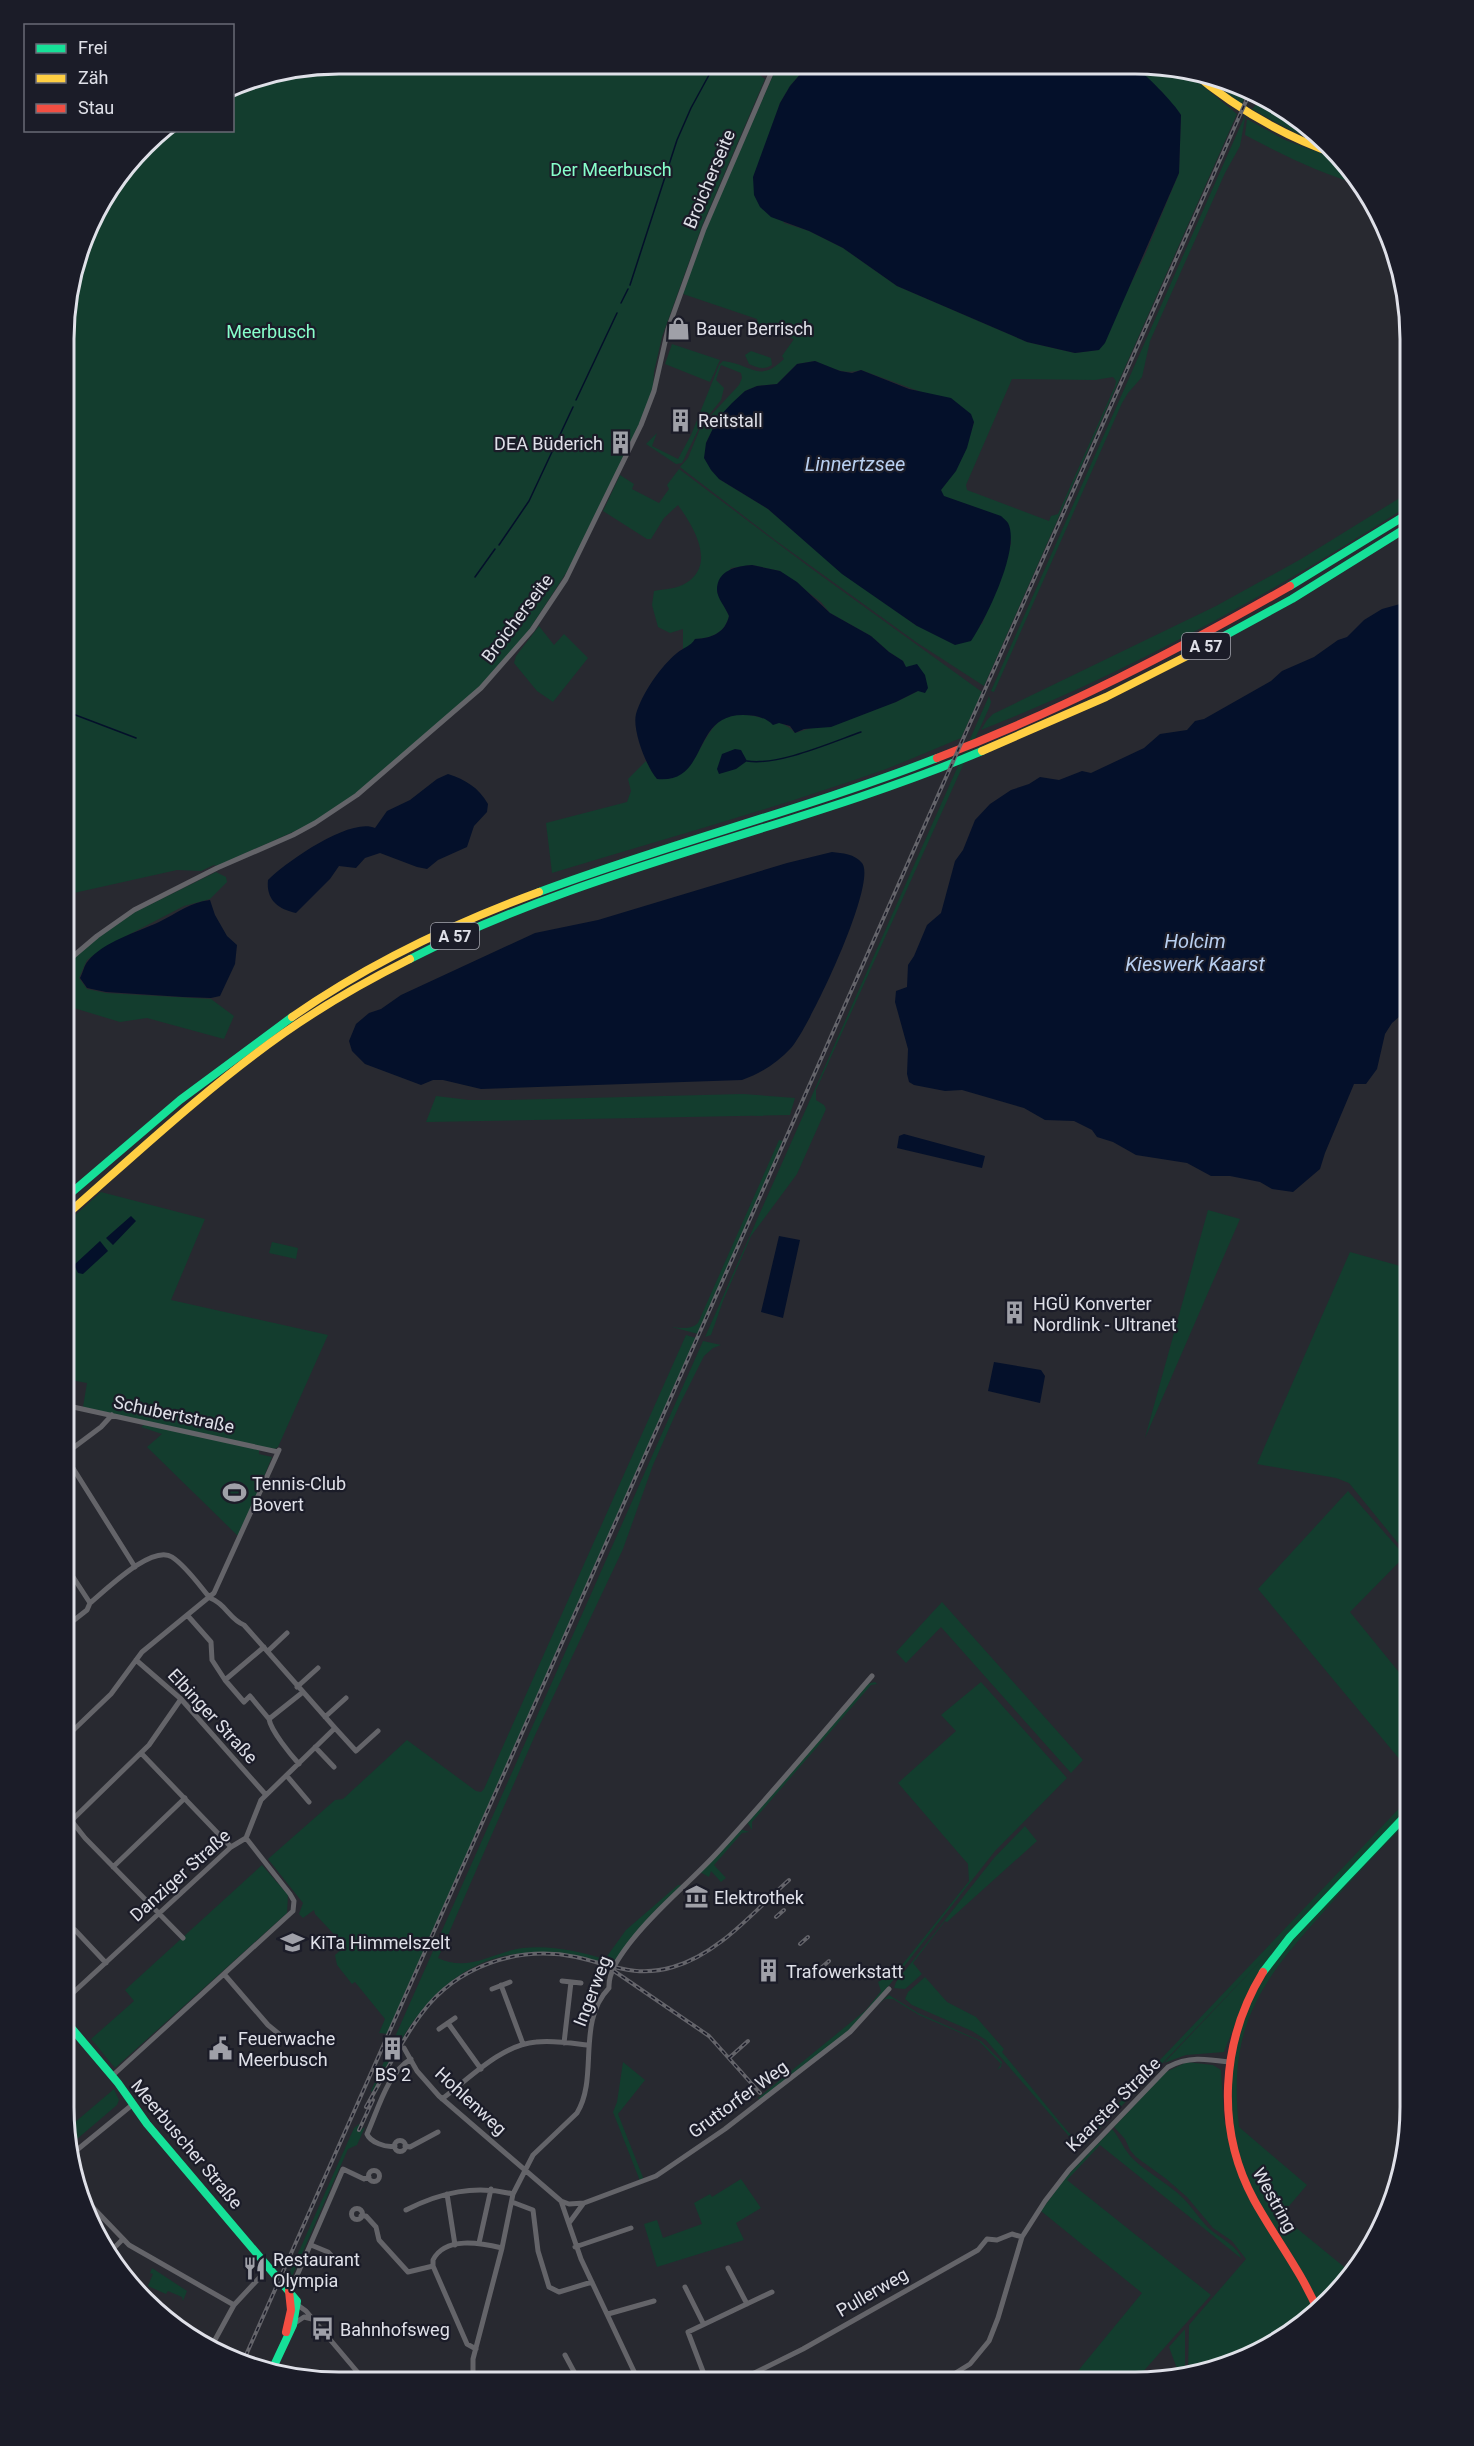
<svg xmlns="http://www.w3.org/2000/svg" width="1474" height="2446" font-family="Roboto,sans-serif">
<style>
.green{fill:#133d2e;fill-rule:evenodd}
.water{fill:#04102a}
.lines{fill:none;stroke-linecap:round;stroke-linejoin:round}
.stream{stroke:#04102a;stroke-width:1.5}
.street{stroke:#646469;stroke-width:5}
.fast{stroke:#16e098;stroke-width:8}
.slow{stroke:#ffcf43;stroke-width:8}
.jam{stroke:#f24e42;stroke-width:8}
.rail-casing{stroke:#64646a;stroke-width:4}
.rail{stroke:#1b1c28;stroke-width:1.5;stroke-dasharray:4.5;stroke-linecap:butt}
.labels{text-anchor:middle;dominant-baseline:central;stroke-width:4.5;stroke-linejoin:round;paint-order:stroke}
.shield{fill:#1b1c28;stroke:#a4a5ae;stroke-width:1.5}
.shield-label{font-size:16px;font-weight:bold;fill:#dfe0e8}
.park-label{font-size:18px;fill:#87ffcb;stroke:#1b1c28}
.street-label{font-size:18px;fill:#dfe0e8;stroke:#1b1c28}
.poi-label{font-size:18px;fill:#dfe0e8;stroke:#1b1c28;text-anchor:start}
.water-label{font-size:20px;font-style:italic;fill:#b8cff0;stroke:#1b1c28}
.rim{fill:none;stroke:#dfe0e8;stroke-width:3}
</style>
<rect width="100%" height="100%" fill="#282930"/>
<path class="green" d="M339 63 750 64 754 71 765 79 702 226 662 337 654 372 653 387 640 423 568 570 529 630 493 675 371 784 315 822 217 866 214 865 201 871 177 870 65 895V303L92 217 159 130H232L233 85Z
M778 64H809L790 86 780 103 763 153 784 223 809 231 843 248 897 286 1027 342 1075 353 1098 350 1145 255 1179 173 1181 115 1162 92 1132 65H1171L1181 68 1237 114 984 686 916 642 775 540 680 467 688 458 701 426 739 385 742 378 741 373 721 365 716 380 724 388 721 400 700 426 682 463 676 464 646 444 657 433 652 446 678 459 691 435 719 365 723 361C752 364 758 384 784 359L782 356 794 339 758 326 757 319 683 294 706 228ZM815 361C831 368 844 375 861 370L924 393 974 422C965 454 961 463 941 490L943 496 985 511 1008 523 1011 543 1004 570 982 624 917 626 842 573 768 509 719 479 706 443 718 418 745 391 757 386 777 384 797 364ZM1113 377 1116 381 1115 386 1058 514 1051 516 1049 521 967 490 966 485 1012 379 1095 380Z
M1200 73 1228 81 1242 89 1244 86 1248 88 1242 104Z
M1261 99 1304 121 1331 148C1303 137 1276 123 1252 109Z
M1246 113 1240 146 1225 173 1150 341 1142 377 1128 393 1122 403 994 692 991 691Z
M1247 119 1285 140 1345 162 1354 171 1362 185C1321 174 1283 155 1245 135Z
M672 344 720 360 710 382 665 364Z
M751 351 771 358 772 365C765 370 757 368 749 364L745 355Z
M679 469 812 569 982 692 961 738C936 748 912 759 886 769 776 808 664 839 552 873L546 823 627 802 631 791 628 779 646 761 652 772 688 768C712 735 712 702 766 719 777 722 788 724 795 733L896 702 918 691 911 667H906L903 661 889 652 871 636 830 613 821 602 780 571 752 565 731 568 717 591 729 616C725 633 712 638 695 639L690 647 683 650V629L670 633 658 627 652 605 654 591C664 589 677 589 686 583 717 564 693 526 678 505L664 518 651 539H647L603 511 620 475 634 484 632 489 659 503 669 489 667 485Z
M1411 491V503L1406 507C1271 594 1131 671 981 730L987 720 993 714 1216 606 1301 559Z
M539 626 554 645 564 634 588 658 553 702 537 691 514 663 516 656Z
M989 696 991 702 989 708 816 1090V1100L824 1105 826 1109 797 1174 751 1236 723 1301 711 1335 705 1337Z
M216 872 226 877 227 882 210 899 184 906 105 947 87 960 79 978 87 989 106 993 211 999 234 1016 224 1039 147 1018 120 1022 64 1005V967L99 937 135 912Z
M743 1094 795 1098 790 1115 426 1122 436 1096 469 1100H507Z
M779 1140 783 1141 698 1334 672 1327C681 1328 691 1330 698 1323Z
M101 1192 205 1219 171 1300 328 1335 278 1447 273 1450 83 1407 87 1383 65 1379 73 1347 64 1344V1225Z
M1208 1210 1240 1219 1145 1438Z
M272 1242 298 1248 296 1259 269 1253Z
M1350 1252 1411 1269V1530L1402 1548 1349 1483 1336 1478 1257 1464Z
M686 1335 696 1338 677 1382 388 2034 379 2033 385 2019 355 1982 352 1984 337 1965 335 1955 345 1946 315 1914 314 1910 303 1918 299 1914 303 1903 268 1859 335 1800 343 1799 407 1740 476 1791 481 1792 484 1789Z
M703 1341 721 1345 713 1348 704 1356 679 1406 653 1465 623 1549 536 1733 438 1958C469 1973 492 1952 523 1948 551 1945 578 1951 605 1959L626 1930 678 1885H682L643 1926 614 1967C539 1942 476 1945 422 2010 402 2034 388 2065 372 2092L371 2091Z
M145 1424 259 1449V1454L272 1457 239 1537 147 1447 162 1434 141 1427Z
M1348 1491 1405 1556 1350 1612 1411 1687V1773L1258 1589Z
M942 1602 1083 1760 1071 1773 941 1627 906 1663 896 1652Z
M875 1682 877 1684 871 1685 752 1822V1830L747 1822 866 1684Z
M981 1682 1067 1778 995 1851 861 2021 761 2102 758 2098 866 2010 881 1991 878 1982 883 1979 890 1980 969 1881 968 1864 898 1783 956 1731 941 1715Z
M1410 1797V1806L1290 1933 1243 2004 1224 2052 1186 2055 1164 2063 1268 1953 1086 2143 1073 2140 1067 2134 986 2040 972 2031 912 2005 905 1999 908 1992 925 1977 947 2002 976 2017 1004 2049 1002 2052 1069 2133 1074 2137 1084 2140Z
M1410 1814V1819C1379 1851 1348 1883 1319 1917 1257 1986 1228 2030 1239 2127L1307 2185 1277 2220 1278 2223 1283 2217 1354 2275 1320 2309C1293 2262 1262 2215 1242 2165 1234 2145 1232 2123 1231 2102 1227 2011 1271 1962 1329 1900 1356 1872 1383 1843 1410 1814Z
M1025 1826 1037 1841 947 1922 945 1921 913 1963 922 1974 905 1989 894 1988 896 1982 994 1858Z
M740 1829 749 1832 742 1833 714 1865 726 1878 721 1882 711 1871 709 1877 700 1872Z
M262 1865 288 1895 287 1913 115 2068 91 2039 134 2001 125 1990Z
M889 1995 918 2013 981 2041 1002 2062 1001 2067 997 2070 1001 2064 979 2041 919 2015 893 1999H885L877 2005Z
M623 2062 645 2080 618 2114 644 2180 640 2181 613 2112 617 2102Z
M1187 2062 1213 2065 1221 2070 1224 2118 1234 2159 1299 2276 1315 2314 1303 2326 1240 2362 1188 2373 1189 2325 1246 2259 1232 2241 1213 2228 1187 2197 1165 2178 1136 2157 1130 2150 1125 2139 1114 2127 1166 2072Z
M114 2089 119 2100 117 2105 70 2145 67 2129Z
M359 2124 361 2125 359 2131 365 2127 357 2145 348 2149 290 2281 287 2278 354 2128Z
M1112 2129C1120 2138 1124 2150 1133 2159 1149 2174 1169 2184 1184 2199 1194 2209 1201 2222 1212 2231 1222 2239 1237 2246 1242 2259L1100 2145 1067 2180 1211 2295 1133 2383H1068L1142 2293 1041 2211 1065 2178Z
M741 2179 761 2208 736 2223 744 2240 657 2267 644 2224 657 2220 663 2238 702 2224 694 2203 710 2194 712 2197Z
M152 2268 187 2291 183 2301 182 2297 168 2291 166 2294 148 2286 153 2274 150 2273Z
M1185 2329V2373L1179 2374 1169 2347Z"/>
<path class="water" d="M809 64 1132 65C1143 71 1175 104 1181 115L1179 173 1105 343 1099 350 1075 353 1027 342 897 286 843 248 809 231 771 217 760 207 754 195 753 177 780 103 790 86Z
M815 361 840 371 852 373 861 370 909 389 951 398 971 414 974 422 967 448 956 471 941 490 944 496 1001 516C1003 518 1006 520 1008 523 1021 548 986 619 971 641L955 645 917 626 842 574 768 509 719 479 711 470 704 458 706 443 718 418 732 403 745 391 757 386 777 384 797 364Z
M752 565 780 571 797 582 830 613 871 636 889 652 903 661 906 667 917 664 925 675 928 688 925 693 918 691 896 702 831 727 804 729 795 733 790 726 779 723 773 725C765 717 755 715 743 715 690 715 710 784 657 779 646 766 632 730 636 714 642 693 661 666 677 653 684 647 690 647 695 639 712 638 725 633 729 616 726 608 717 598 717 590 717 570 737 566 752 565Z
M1411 601V984L1406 1011 1392 1023 1385 1034 1377 1069 1366 1084H1354L1325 1153 1320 1169 1293 1192 1272 1189 1260 1182 1230 1176H1211L1187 1163 1136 1155 1113 1142 1097 1137 1092 1130 1074 1121 1045 1120 1024 1108 962 1090 945 1091 914 1085 909 1082 907 1074 908 1049 895 1002 896 991 907 987 908 965 914 956 927 925 941 913 955 861 963 850 975 820 990 804 1011 790 1029 784 1040 777 1059 780 1082 771 1091 773 1144 748 1160 734 1187 730 1195 721 1204 719 1271 681 1282 671 1314 657 1338 640 1347 637 1364 620 1382 609Z
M735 749 741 750 747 761 736 769 719 774 717 769 722 754Z
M448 774C466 780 478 787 488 804L487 812 474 826 467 847 438 860 427 869 417 867 380 853 365 858 356 868 339 866 330 879 296 913C277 909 266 899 268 880 286 862 350 817 375 828L387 811 410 800 437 779Z
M832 852C842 853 855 854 862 863 878 883 809 1028 791 1048 777 1063 760 1074 742 1080L481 1089 443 1080H433L421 1085 365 1064 352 1051 349 1041 356 1024 369 1013 381 1009 401 995 535 933 598 920 787 863Z
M210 900 215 915 227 936 237 945 235 964 220 996 211 998 183 997 106 992 87 988 80 978C83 973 84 965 88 961 103 942 137 932 159 922 176 914 190 902 210 900Z
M904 1134 985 1156 982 1168 897 1148 899 1136Z
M131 1216 136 1221 113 1245 106 1238Z
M779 1236 800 1240 783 1318 761 1312Z
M100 1241 108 1251 83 1274 78 1273 74 1265Z
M994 1362 1041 1370 1045 1376 1040 1403 988 1391Z"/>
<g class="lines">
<path class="stream" d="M630 285 677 140 691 108 715 64
M621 303 628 289
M576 400 617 313
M499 545 529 501 573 407
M475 577 495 549
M65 711 136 738
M747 761C778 766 830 743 861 732"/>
<path class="street" d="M64 964 97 936 134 910 217 868 293 835 315 823 357 795 481 688 532 630 566 579 641 425 654 391 668 329 704 229 775 64
M64 1405 278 1452
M112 1415 101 1427 69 1451 66 1457 135 1567
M64 1563 90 1603
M188 1616 211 1642 212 1660 225 1680 264 1647
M268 1651 287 1633
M136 1660 181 1699 266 1795
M225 1680 244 1702 250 1696 269 1719 303 1692
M297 1687 318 1668
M325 1717 346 1698
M269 1719C271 1731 291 1755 299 1764
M335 1728 356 1751 378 1731
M63 1740 111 1694 142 1652 214 1593 279 1450
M315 1747 334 1767
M141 1753 231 1847
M287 1776 309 1802
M63 1810 85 1838 183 1938
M71 1821 149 1745 181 1699
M113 1867 185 1798
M75 1930 106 1963
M224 1974 268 2025 279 2034
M562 1981 581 1983
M501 1985 523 2044
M492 1989 510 1982
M63 2002 231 1847 246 1838 261 1800 335 1728 244 1625C230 1620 225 1603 210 1598 199 1585 186 1566 172 1557 152 1544 106 1590 90 1603L87 1610 64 1628
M448 2023 481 2069
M439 2029 455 2018
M564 2043 571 1982
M404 2048 417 2071 439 2096 561 2201 581 2259 639 2382
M112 2076 293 1911 294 1901 290 1894 246 1838
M442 2099C470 2078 501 2045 536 2042 553 2040 571 2043 587 2045
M394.5 2146a5.5 5.5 0 1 1 11 0a5.5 5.5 0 1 1-11 0Z
M395 2146C386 2148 370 2142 367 2134 378 2110 387 2073 411 2059
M405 2146 410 2147 438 2132
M72 2154 132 2105
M368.5 2176a5.5 5.5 0 1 1 11 0a5.5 5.5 0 1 1-11 0Z
M80 2194 129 2245 234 2305
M447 2194 455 2245
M561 2201 569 2204 584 2203 656 2176 725 2129 850 2032 889 1989
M512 2202 533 2210 538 2251 549 2287 559 2292 592 2282
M351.5 2214a5.5 5.5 0 1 1 11 0a5.5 5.5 0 1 1-11 0Z
M406 2210C441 2192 475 2185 513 2194
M361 2216H366L376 2227 379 2240 408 2272 433 2266
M569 2223 583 2204
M479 2243 491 2189
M311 2245 328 2252 337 2262
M575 2247 631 2228
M108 2254 122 2240
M728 2268 747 2304
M685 2287 703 2323
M288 2290 292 2287 343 2169 364 2179 369 2177
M296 2307 299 2306 306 2311 365 2381
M608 2314 654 2301
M295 2323 304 2317 312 2319
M210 2349 234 2305 261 2276
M476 2349 467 2344 433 2266V2260C445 2236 481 2243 502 2248
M565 2355 579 2381
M473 2372 479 2381
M470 2381 473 2372V2359L502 2248 513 2194 533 2155 577 2113C599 2077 576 2022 609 1988 608 1972 620 1956 629 1944 654 1911 687 1885 715 1855 769 1797 820 1736 872 1676
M707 2382 688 2332 772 2292
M736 2382 803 2349 978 2250 987 2239 997 2240 1012 2234 1022 2237
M941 2382 970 2364 989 2341 998 2318 1022 2237 1045 2201 1069 2170 1168 2067C1188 2056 1207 2059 1228 2062"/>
<path class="fast" d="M1290 586 1411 512
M1193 653 1292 599 1411 525
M539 892C670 843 806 809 937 758
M410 959C591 866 795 830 982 751
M64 1199 180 1100 292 1017
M1263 1972 1290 1937 1410 1811
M63 2018 118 2083 147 2124 297 2301 293 2325 271 2372"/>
<path class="slow" d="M1190 70C1235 108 1283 136 1338 155
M982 751 1106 697 1193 653
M292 1017C368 964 452 924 539 892
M64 1217C136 1154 206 1088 284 1033 324 1005 366 981 410 959"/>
<path class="jam" d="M937 758C1060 711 1176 651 1290 586
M1263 1972C1221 2041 1215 2128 1254 2200 1275 2238 1301 2271 1318 2311
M286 2332 291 2310 289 2291"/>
<defs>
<path id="rail" d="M776 1917 784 1910
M800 1944 808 1937
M821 1968 829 1961
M614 1971 709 2036 760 2093
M729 2058 748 2041
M366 2107C384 2076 400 2042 422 2013 457 1966 518 1945 576 1957 611 1965 636 1978 673 1967 719 1954 754 1911 789 1880
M359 2130 373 2100
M242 2364 1251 90"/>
</defs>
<use href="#rail" class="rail-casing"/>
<use href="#rail" class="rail"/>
</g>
<defs>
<symbol id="shop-bare" viewBox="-9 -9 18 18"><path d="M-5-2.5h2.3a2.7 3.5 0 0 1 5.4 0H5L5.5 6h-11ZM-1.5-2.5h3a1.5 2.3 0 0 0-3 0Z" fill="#9fa0a8" stroke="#1b1c28" stroke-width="2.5" paint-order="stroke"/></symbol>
<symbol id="building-bare" viewBox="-9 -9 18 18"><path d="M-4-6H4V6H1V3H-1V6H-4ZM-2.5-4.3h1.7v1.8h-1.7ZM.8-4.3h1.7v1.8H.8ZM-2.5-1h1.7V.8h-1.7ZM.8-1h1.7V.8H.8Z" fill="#9fa0a8" stroke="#1b1c28" stroke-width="2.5" paint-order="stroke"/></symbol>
<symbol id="stadium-bare" viewBox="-9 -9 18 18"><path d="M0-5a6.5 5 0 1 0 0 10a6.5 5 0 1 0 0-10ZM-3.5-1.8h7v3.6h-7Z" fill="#9fa0a8" stroke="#1b1c28" stroke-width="2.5" paint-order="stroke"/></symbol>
<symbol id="museum-bare" viewBox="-9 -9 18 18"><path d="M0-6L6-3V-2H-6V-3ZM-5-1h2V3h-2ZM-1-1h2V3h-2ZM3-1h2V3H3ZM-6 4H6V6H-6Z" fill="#9fa0a8" stroke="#1b1c28" stroke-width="2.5" paint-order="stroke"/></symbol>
<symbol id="school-bare" viewBox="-9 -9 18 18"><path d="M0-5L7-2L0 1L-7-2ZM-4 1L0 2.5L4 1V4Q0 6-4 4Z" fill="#9fa0a8" stroke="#1b1c28" stroke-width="2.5" paint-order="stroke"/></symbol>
<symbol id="civic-bare" viewBox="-9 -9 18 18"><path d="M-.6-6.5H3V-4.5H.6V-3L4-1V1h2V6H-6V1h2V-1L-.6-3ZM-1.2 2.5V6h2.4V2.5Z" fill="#9fa0a8" stroke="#1b1c28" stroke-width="2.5" paint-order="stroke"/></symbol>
<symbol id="restaurant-bare" viewBox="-9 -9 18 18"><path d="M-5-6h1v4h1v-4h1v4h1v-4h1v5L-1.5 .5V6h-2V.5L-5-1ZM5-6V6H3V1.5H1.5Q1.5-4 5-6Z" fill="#9fa0a8" stroke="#1b1c28" stroke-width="2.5" paint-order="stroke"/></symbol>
<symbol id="bus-bare" viewBox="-9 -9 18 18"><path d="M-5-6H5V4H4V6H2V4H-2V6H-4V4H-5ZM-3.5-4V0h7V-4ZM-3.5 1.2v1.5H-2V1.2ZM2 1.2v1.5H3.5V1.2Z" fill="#9fa0a8" stroke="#1b1c28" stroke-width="2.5" paint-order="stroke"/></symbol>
</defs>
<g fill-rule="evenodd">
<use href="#shop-bare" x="662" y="312" width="33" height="33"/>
<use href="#building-bare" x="664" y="404" width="33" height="33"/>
<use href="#building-bare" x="604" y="426" width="33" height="33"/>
<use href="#building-bare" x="998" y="1296" width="33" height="33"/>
<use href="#stadium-bare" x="218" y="1476" width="33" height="33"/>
<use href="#museum-bare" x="680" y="1880" width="33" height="33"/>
<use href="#school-bare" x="276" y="1926" width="33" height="33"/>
<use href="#building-bare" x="752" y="1954" width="33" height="33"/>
<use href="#civic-bare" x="204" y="2032" width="33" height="33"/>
<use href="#building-bare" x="376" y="2032" width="33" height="33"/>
<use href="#restaurant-bare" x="238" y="2252" width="33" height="33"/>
<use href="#bus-bare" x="306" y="2312" width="33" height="33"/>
</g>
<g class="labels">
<g class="shield">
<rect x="1182" y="633" width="48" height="26" rx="4.5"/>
<rect x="431" y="923" width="48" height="26" rx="4.5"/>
</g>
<g class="shield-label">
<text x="1206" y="646">A 57</text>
<text x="455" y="936">A 57</text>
</g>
<g class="park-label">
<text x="611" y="169">Der Meerbusch</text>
<text x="271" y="331">Meerbusch</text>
</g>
<g class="street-label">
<text transform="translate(709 179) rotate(-67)">Broicherseite</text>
<text transform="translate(517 618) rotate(-53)">Broicherseite</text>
<text transform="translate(174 1414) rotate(12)">Schubertstraße</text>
<text transform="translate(213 1716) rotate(47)">Elbinger Straße</text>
<text transform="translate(180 1875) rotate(-42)">Danziger Straße</text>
<text transform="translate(592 1991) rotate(-69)">Ingerweg</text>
<text transform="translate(738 2099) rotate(-36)">Gruttorfer Weg</text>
<text transform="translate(471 2101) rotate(43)">Hohlenweg</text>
<text transform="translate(1113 2104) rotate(-45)">Kaarster Straße</text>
<text transform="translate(187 2144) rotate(50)">Meerbuscher Straße</text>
<text transform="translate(1275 2200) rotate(61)">Westring</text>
<text transform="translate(872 2292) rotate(-30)">Pullerweg</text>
</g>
<g class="poi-label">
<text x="696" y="328">Bauer Berrisch</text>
<text x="698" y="420">Reitstall</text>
<text x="603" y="443" text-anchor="end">DEA Büderich</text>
<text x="1033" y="1303">HGÜ Konverter<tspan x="1033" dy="21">Nordlink - Ultranet</tspan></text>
<text x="252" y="1483">Tennis-Club<tspan x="252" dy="21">Bovert</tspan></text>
<text x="714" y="1897">Elektrothek</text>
<text x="310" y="1942">KiTa Himmelszelt</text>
<text x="786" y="1971">Trafowerkstatt</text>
<text x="238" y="2038">Feuerwache<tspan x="238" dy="21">Meerbusch</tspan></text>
<text x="393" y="2074" text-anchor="middle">BS 2</text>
<text x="273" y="2259">Restaurant<tspan x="273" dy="21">Olympia</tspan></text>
<text x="340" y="2329">Bahnhofsweg</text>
</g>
<g class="water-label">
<text x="855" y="464">Linnertzsee</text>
<text x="1195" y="941">Holcim<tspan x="1195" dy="23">Kieswerk Kaarst</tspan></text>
</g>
</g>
<path d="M0 0H1474V2446H0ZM339 74H1135A265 265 0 0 1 1400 339V2107A265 265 0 0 1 1135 2372H339A265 265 0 0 1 74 2107V339A265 265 0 0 1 339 74Z" fill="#1b1c28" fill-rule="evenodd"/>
<path class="rim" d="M339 74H1135A265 265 0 0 1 1400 339V2107A265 265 0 0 1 1135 2372H339A265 265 0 0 1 74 2107V339A265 265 0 0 1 339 74Z"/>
<rect x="24" y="24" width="210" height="108" fill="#1b1c28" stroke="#696a75" stroke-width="1.5"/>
<rect x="36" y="44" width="30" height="9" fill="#16e098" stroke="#696a75" stroke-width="1.5"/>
<text x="78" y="54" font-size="18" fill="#dfe0e8">Frei</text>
<rect x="36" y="74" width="30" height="9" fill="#ffcf43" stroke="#696a75" stroke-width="1.5"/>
<text x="78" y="84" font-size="18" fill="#dfe0e8">Zäh</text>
<rect x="36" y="104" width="30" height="9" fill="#f24e42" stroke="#696a75" stroke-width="1.5"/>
<text x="78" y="114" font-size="18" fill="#dfe0e8">Stau</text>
</svg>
